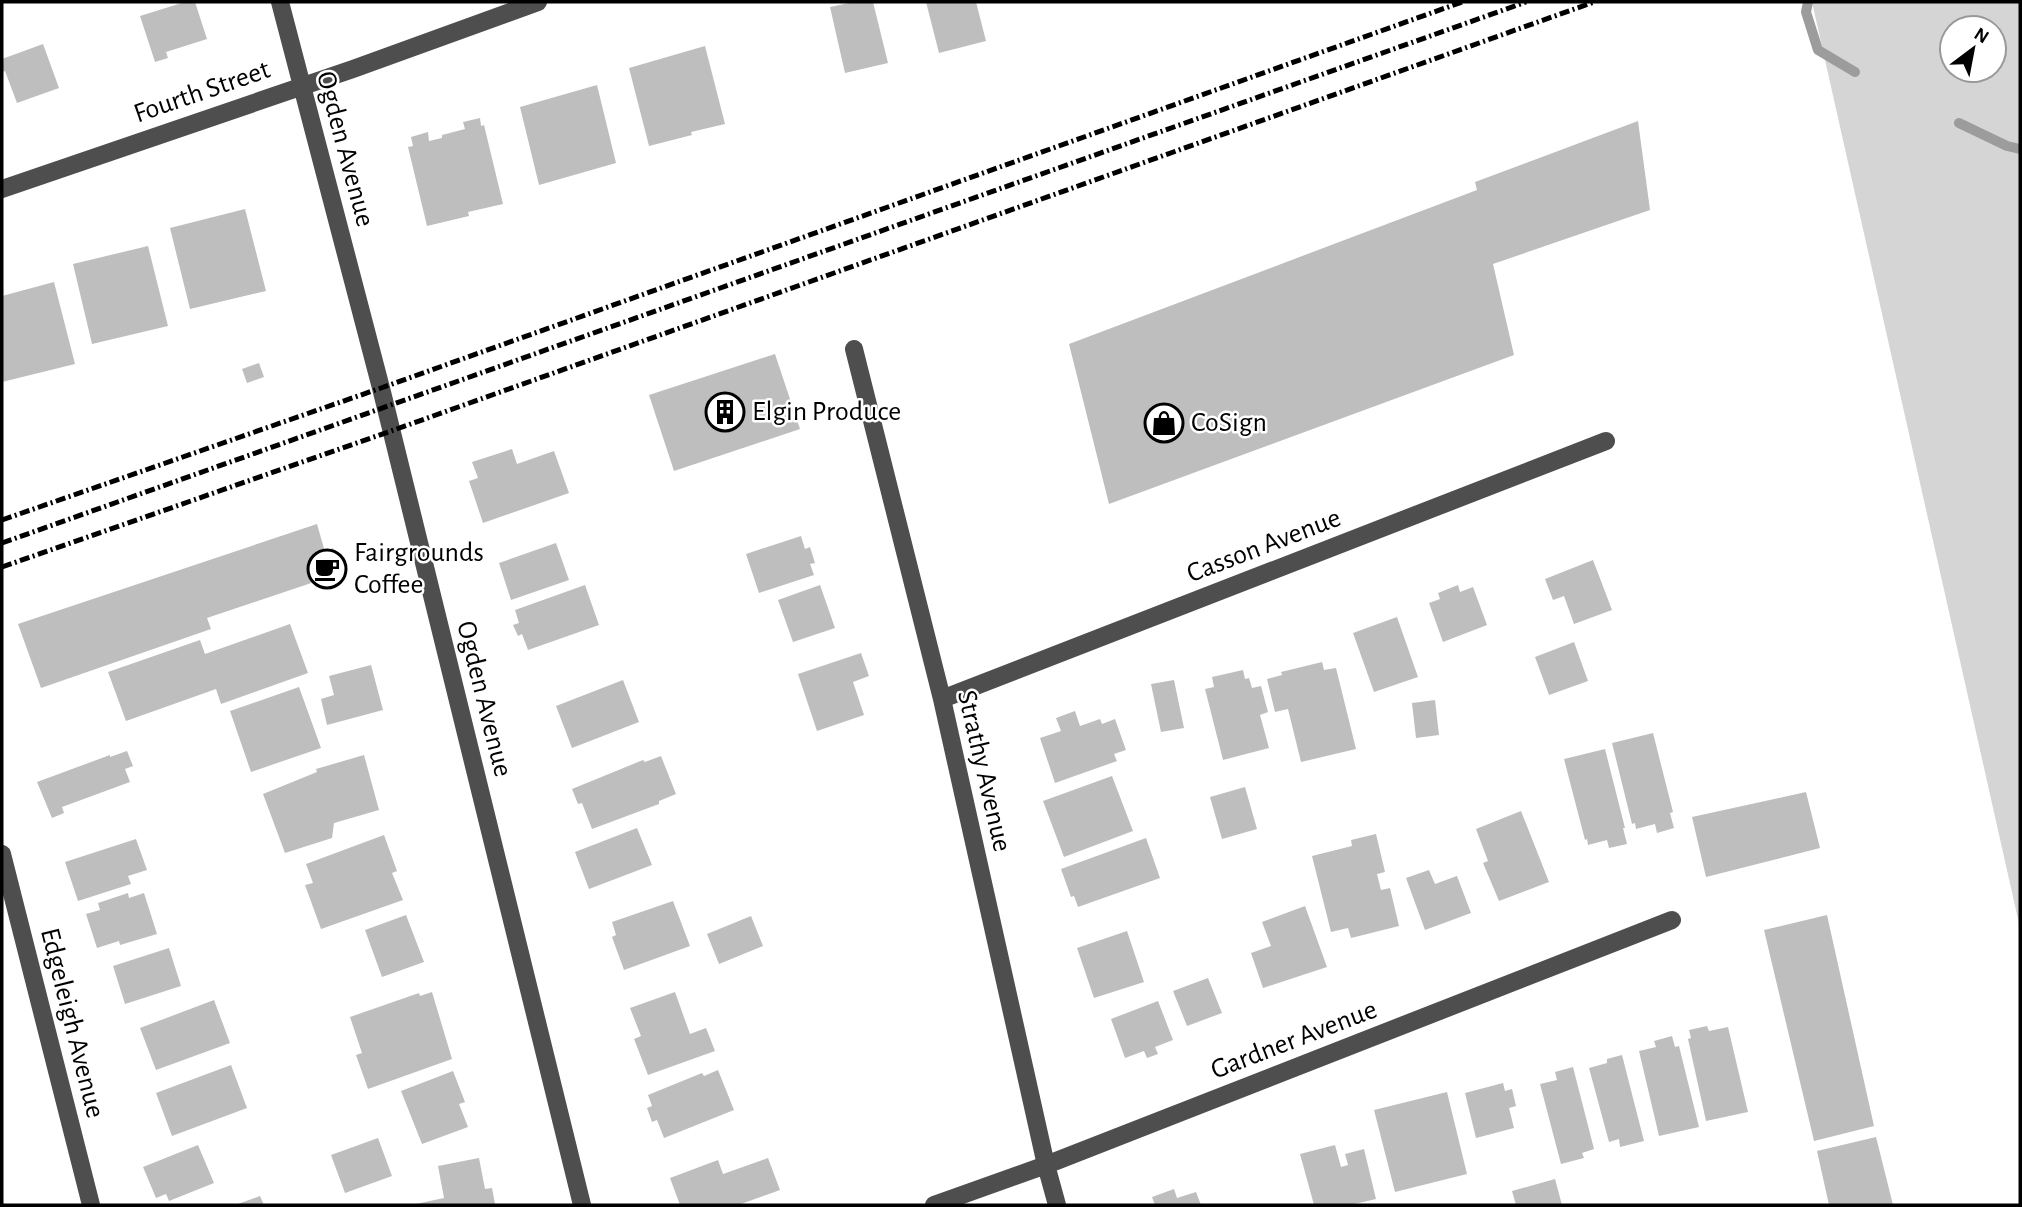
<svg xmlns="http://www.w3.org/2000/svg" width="2022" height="1207" font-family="'Alegreya Sans',sans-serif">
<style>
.green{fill:#d5d5d5;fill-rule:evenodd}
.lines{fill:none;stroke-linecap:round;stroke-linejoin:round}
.stream{stroke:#9c9c9c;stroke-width:10}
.building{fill:#bebebe}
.minor{stroke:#4e4e4e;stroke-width:18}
.rail{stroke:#000;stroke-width:5;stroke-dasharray:10 3.5 2 3.5;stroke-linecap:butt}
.labels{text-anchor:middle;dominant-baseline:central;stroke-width:5;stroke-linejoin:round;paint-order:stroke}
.street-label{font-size:28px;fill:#000;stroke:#fff}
.poi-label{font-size:28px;fill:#000;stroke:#fff;text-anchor:start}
</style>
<rect width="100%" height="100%" fill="#fff"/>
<path class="green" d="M1812 2H2020V928ZM1952 28H1994V70H1952Z"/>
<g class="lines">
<path class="stream" d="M1808 2 1806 12 1818 50 1855 72
M1959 123 2007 146 2020 149"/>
</g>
<path class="building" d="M185 2H195L207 39 166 52 168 58 155 62 140 16Z
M854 2H873L888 63 845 73 830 7Z
M926 2H976L986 41 939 53Z
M43 44 59 88 17 103 5 71 2 72V59Z
M705 46 725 124 691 132 692 135 649 146 629 68Z
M597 85 616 163 539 185 520 107Z
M480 118 481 126 484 125 503 204 468 212 469 216 427 226 408 147 413 146 411 137 428 132 429 141 442 138V135L465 129 463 122Z
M1638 121 1650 210 1493 264 1514 355 1109 504 1069 344 1477 190 1475 182Z
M245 209 266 291 190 309 170 228Z
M148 246 168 326 92 344 73 264Z
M54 282 75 364 2 382V296Z
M775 354 800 429 674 471 649 395Z
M259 363 264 377 247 383 242 369Z
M512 449 517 464 554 451 569 493 483 523 469 481 478 478 472 462Z
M317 524 325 552 333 548 341 573 207 618 211 629 41 688 18 624Z
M801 536 805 549 810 547 815 563 810 564 814 575 759 593 746 554Z
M556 543 569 580 511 600 499 563Z
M1593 560 1612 610 1574 624 1564 596 1553 600 1545 579Z
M585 585 599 625 528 650 522 634 518 636 513 625 519 623 515 610Z
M820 585 835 628 793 642 778 600Z
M1458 585 1460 592 1473 587 1487 625 1443 642 1429 603 1440 599 1438 593Z
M1397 617 1418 677 1374 692 1353 633Z
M290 624 308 673 221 704 216 689 126 721 108 672 200 640 205 654Z
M1574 642 1588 681 1549 695 1535 657Z
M861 653 869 676 853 682 864 715 817 731 798 674Z
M1322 662 1324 670 1336 668 1356 749 1301 762 1288 709 1275 712 1267 679 1282 675 1281 672Z
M371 665 383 710 327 725 321 699 334 695 329 676Z
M1243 670 1245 679 1249 678 1252 688 1261 686 1268 712 1260 715 1269 748 1223 760 1205 689 1214 687 1212 677Z
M623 680 639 722 572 748 556 706Z
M1174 680 1184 728 1161 732 1151 684Z
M299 687 321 748 251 772 230 711Z
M1435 700 1439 735 1416 738 1412 703Z
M1075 711 1080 726 1100 719 1102 724 1115 719 1126 750 1114 754 1117 761 1055 783 1040 738 1061 731 1056 718Z
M1653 733 1673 812 1670 813 1674 828 1657 833 1655 824 1636 829 1635 823 1632 824 1612 743Z
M1605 749 1625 828H1623L1627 844 1609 848 1607 840 1588 845 1587 839 1585 840 1564 759Z
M127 751 133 766 125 769 130 782 62 807 64 813 52 818 37 782 110 755V757Z
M364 755 379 810 334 823 332 838 285 853 263 794 317 772 316 769Z
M661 756 676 794 659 801V804L592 829 582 803 578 804 572 789 643 760 645 762Z
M1112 776 1133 831 1064 857 1043 801Z
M1245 787 1257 829 1222 839 1210 797Z
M1806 792 1820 848 1706 877 1692 817Z
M1521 811 1549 882 1499 901 1483 863 1488 861 1476 829Z
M637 828 652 865 589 889 575 852Z
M1376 834 1385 872 1377 874 1381 890 1390 888 1399 926 1351 938 1348 928 1331 932 1312 856 1352 846 1351 840Z
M384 835 397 871 392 873 403 900 321 929 305 885 313 883 306 864Z
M1146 838 1160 878 1078 907 1074 896 1071 897 1061 869Z
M136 839 147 870 128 876 131 884 78 901 65 862Z
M1429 870 1435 884 1457 876 1471 913 1425 930 1406 878Z
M128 893 129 898 144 893 157 934 120 945 119 941 97 948 86 914 100 910 98 903Z
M673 901 690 946 624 970 612 937 616 935 612 922Z
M1305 906 1327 967 1263 988 1251 953 1271 946 1262 922Z
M406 915 424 962 382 977 365 930Z
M1827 915 1874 1126 1814 1141 1764 930Z
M751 916 763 946 719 964 707 934Z
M1127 931 1144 982 1094 998 1077 948Z
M169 948 181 986 125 1004 113 966Z
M1208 978 1222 1013 1187 1026 1173 991Z
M432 992 452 1059 368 1089 356 1055 362 1053 350 1017 419 993 420 996Z
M675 992 690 1034 706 1028 715 1051 648 1075 634 1039 641 1036 630 1008Z
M214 1000 230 1043 156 1070 140 1028Z
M1158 1001 1173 1040 1155 1047 1158 1054 1147 1058 1144 1051 1125 1058 1111 1019Z
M1707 1026 1709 1031 1728 1027 1748 1112 1706 1121 1688 1039 1691 1038 1689 1030Z
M1672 1036 1675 1047 1679 1046 1699 1127 1659 1136 1639 1051 1656 1047 1654 1041Z
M1622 1055 1644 1141 1620 1147 1619 1139 1609 1142 1589 1068 1607 1063V1059Z
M231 1065 247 1108 172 1136 156 1093Z
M1573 1067 1594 1149 1582 1153 1584 1158 1561 1164 1540 1084 1557 1080 1555 1072Z
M718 1070 734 1110 664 1138 657 1120 652 1122 647 1108 652 1106 648 1095 702 1073 704 1076Z
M453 1071 465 1102 459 1104 468 1127 422 1144 401 1091Z
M1503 1083 1505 1091 1512 1089 1516 1106 1509 1108 1514 1128 1476 1138 1465 1093Z
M1447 1092 1467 1174 1395 1192 1374 1110Z
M1876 1137 1893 1205H1829L1817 1151Z
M378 1138 392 1176 345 1193 331 1155Z
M198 1145 214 1183 169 1201 166 1194 156 1198 143 1167Z
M1335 1145 1341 1167 1348 1165 1345 1154 1364 1149 1376 1199 1350 1205H1314L1300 1154Z
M479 1158 485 1189 492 1188 495 1204 411 1205 444 1198 438 1166Z
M768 1158 780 1190 738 1205H680L670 1178 718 1160 723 1174Z
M1555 1179 1562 1205H1516L1512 1191Z
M1174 1189 1177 1198 1196 1192 1201 1205H1155L1152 1197Z
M260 1196 264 1205H235Z"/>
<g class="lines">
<path class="minor" d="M280 2 381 388 582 1205
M2 189 353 69 538 2
M854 349 942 699 1046 1165 1057 1205
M942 699 1606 441
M2 854 91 1205
M934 1205 1046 1165 1672 920"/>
<path class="rail" d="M2 520 381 388 1462 2
M2 543 1526 2
M2 567 391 431 1594 2"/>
</g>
<defs>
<symbol id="building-ring" viewBox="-11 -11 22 22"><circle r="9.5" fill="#fff" stroke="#000" stroke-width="1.5"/><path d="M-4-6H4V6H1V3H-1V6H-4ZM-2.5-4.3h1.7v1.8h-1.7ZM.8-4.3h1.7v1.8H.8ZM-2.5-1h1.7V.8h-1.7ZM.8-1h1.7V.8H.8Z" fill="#000"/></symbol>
<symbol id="shop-ring" viewBox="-11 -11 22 22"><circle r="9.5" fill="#fff" stroke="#000" stroke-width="1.5"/><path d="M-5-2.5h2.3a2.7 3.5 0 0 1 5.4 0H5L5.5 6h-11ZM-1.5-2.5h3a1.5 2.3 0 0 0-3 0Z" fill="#000"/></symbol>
<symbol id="cafe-ring" viewBox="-11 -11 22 22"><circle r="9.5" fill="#fff" stroke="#000" stroke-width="1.5"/><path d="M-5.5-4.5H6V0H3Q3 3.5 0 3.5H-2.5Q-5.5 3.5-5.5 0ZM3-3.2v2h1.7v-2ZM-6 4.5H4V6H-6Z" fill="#000"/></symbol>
</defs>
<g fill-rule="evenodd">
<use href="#building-ring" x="703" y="390" width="44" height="44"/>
<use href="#shop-ring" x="1142" y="401" width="44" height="44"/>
<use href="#cafe-ring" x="305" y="547" width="44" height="44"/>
</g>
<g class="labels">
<g class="street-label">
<text transform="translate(202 92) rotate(-19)">Fourth Street</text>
<text transform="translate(345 149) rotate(75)">Ogden Avenue</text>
<text transform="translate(1264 546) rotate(-21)">Casson Avenue</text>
<text transform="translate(484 699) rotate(76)">Ogden Avenue</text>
<text transform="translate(984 771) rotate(77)">Strathy Avenue</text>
<text transform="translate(72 1023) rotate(76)">Edgeleigh Avenue</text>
<text transform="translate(1294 1040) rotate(-21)">Gardner Avenue</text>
</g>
<g class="poi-label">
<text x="752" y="412">Elgin Produce</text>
<text x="1191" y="423">CoSign</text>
<text x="354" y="553">Fairgrounds<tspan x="354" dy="32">Coffee</tspan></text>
</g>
</g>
<rect width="2022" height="1207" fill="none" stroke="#000000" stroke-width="7"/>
<g transform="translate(1973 49) rotate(32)"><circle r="33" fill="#ffffff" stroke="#999999" stroke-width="2"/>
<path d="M0-5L12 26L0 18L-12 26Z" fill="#000000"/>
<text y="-10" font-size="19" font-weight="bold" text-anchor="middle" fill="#000000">N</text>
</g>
</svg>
